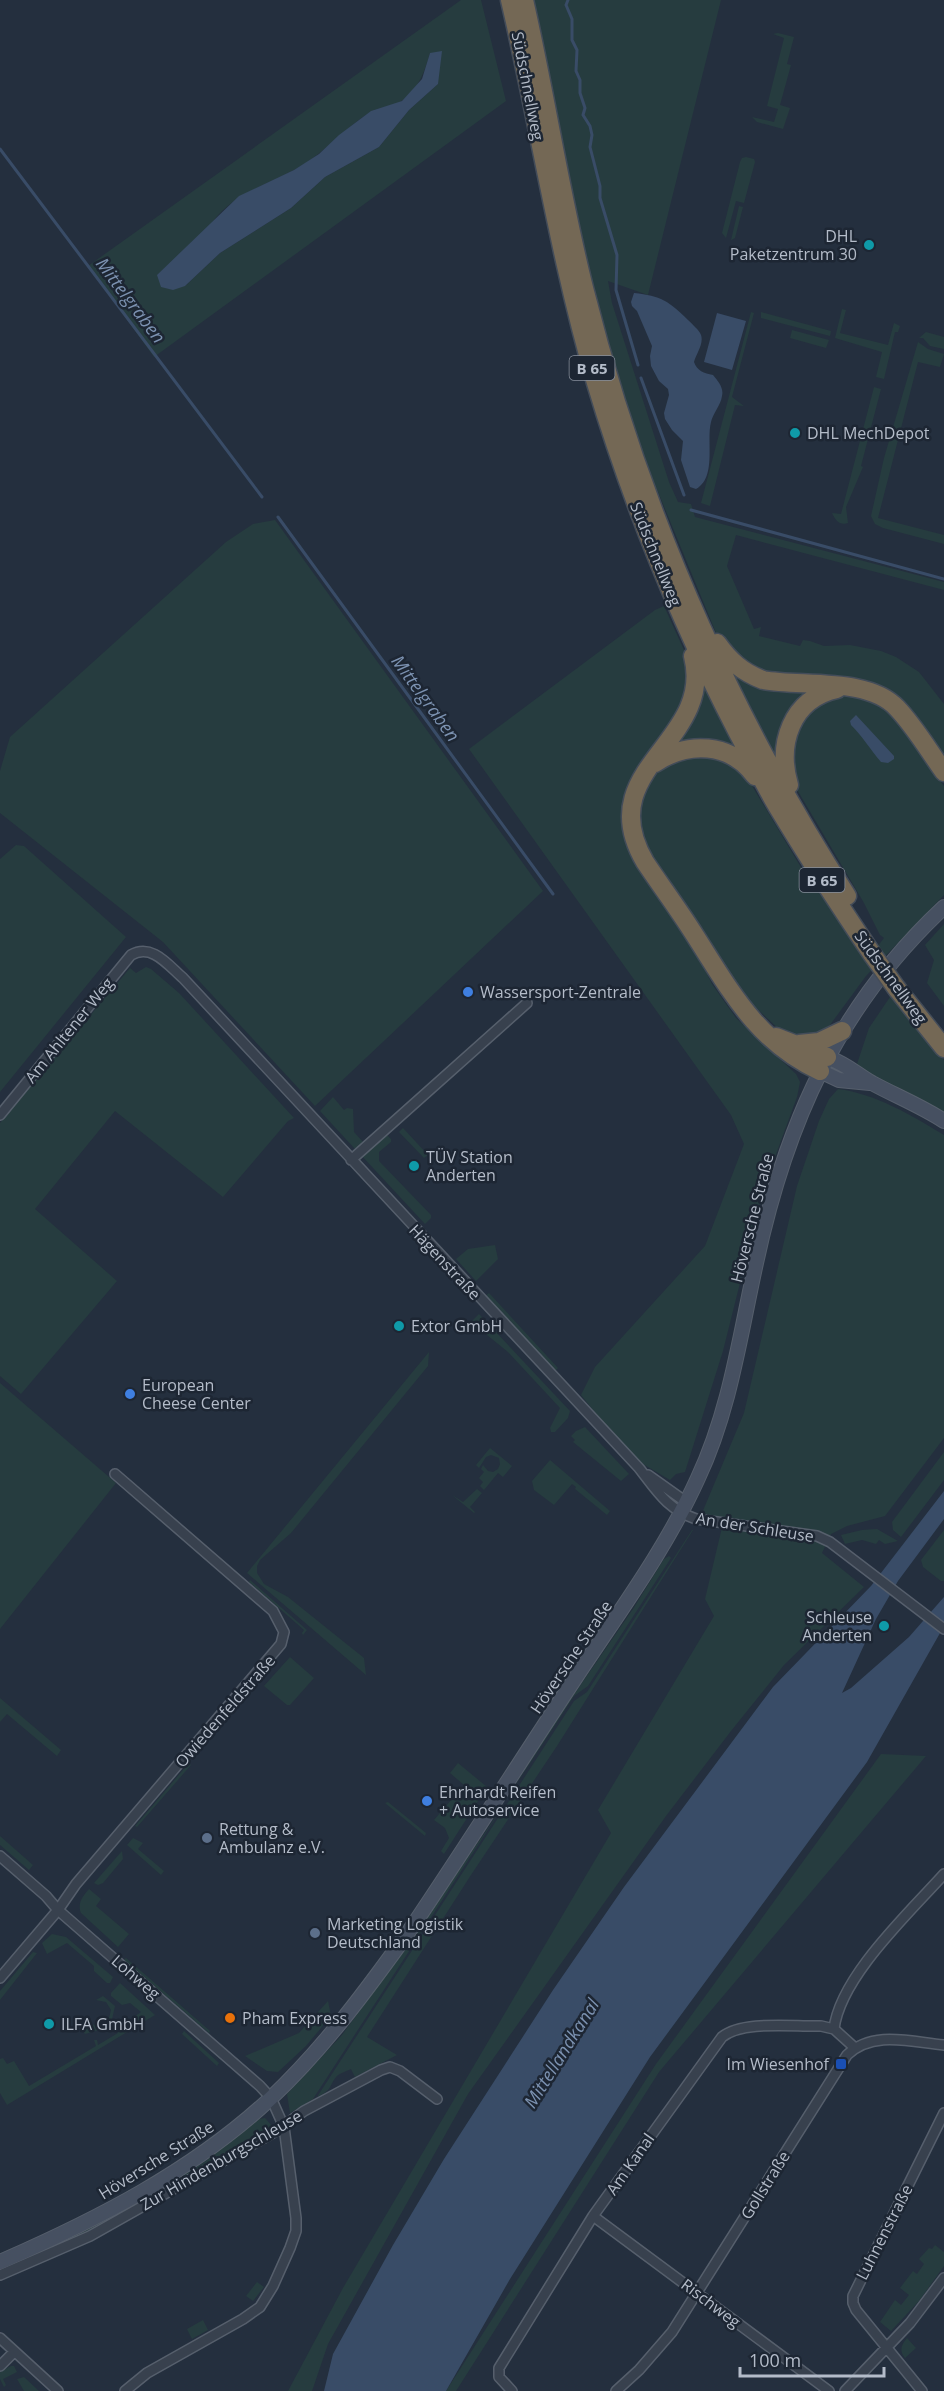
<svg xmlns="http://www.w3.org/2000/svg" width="944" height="2391" font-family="'Open Sans',sans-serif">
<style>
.green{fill:#263c3f;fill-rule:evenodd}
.water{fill:#394c67}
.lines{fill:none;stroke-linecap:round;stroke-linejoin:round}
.stream{stroke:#394c67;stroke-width:3}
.street-casing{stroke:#565f6c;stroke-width:12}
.secondary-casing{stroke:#565f6c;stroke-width:16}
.highway-casing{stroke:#434c59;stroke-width:21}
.street{stroke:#38414e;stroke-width:9}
.secondary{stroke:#465061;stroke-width:14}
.highway{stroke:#746855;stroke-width:18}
.highway-bridge-casing{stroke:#434c59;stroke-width:21;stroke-linecap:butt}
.highway-bridge{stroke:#746855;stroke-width:18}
.culture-dot{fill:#0f9aa8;stroke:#1d2633;stroke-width:2}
.shop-dot{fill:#3f7fe0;stroke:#1d2633;stroke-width:2}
.service-dot{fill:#5c6f8a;stroke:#1d2633;stroke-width:2}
.food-dot{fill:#e8710a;stroke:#1d2633;stroke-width:2}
.transit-dot{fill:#1a4fb4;stroke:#1d2633;stroke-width:2}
.labels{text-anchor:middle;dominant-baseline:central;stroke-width:5;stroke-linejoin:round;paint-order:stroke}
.shield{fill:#1d2633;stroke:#878f9c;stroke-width:1.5}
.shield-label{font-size:15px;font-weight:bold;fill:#b4bcc9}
.street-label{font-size:16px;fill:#b4bcc9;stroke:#1d2633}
.poi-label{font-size:16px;fill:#b4bcc9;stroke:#1d2633;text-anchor:start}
.water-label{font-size:18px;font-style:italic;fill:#7c92b1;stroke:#1d2633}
</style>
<rect width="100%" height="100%" fill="#242f3e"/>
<path class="green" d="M461 0H481L506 101 154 357 88 266ZM430 53 438 84 409 110 379 147 325 177 291 208 220 253 185 286C195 261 202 231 221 212 241 192 268 184 292 171 321 157 342 130 369 113 379 106 394 107 403 100 419 88 425 71 430 53Z
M532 0H721L648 295 608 281 612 303 669 482 678 502 691 504 695 517 944 582V590L736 535 727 566 754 629 761 627 759 636 800 646 803 640 810 641 824 646 850 645 881 651 896 657 919 672 944 704V758L907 706 762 675 727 651 716 633 658 492 644 464 595 306Z
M778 33 794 37 787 64 791 65 780 105 790 108 783 129 757 122 752 117 774 122 778 109 767 106 784 38 773 34Z
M746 157 754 159 755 162 744 203 736 201 726 238 722 233 740 162 742 158Z
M739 206 743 207 735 238 731 240Z
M842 309 846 310 840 333 888 345 894 323 900 326 898 332H895L884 379 876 377 882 352 835 338Z
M751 312 754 313 732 397 744 406 735 405 710 506 701 503Z
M761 312 831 331 830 336 761 318Z
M792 330 829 340 826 348 790 338Z
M926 332 944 337V349L930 346 923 338H919Z
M918 342 928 349 944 354 940 367 918 362 878 518 944 535V544L883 528 875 524 871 516 884 458Z
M874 387 881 389 861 466 863 467 846 507 848 523C840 526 835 520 832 513L841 514Z
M275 520 543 891 315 1106 163 942 0 813V771L10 737 226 542 253 524Z
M664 606 689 661 690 695 633 777 625 794 622 813 625 838 630 851 689 937 712 984 736 1018 796 1074 800 1082 797 1097 764 1187 723 1351 685 1472 676 1474 670 1480 631 1457 581 1395 595 1367 705 1246 744 1144 731 1115 469 749 655 610Z
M732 670 816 687 778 763 729 673Z
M706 683 739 747 731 752 669 744 700 685Z
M840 695C860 696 876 701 891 714L944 786V895L866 976 827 1029 809 1038 783 1033 752 1004 733 977 655 867 639 832 641 794 658 769 682 755 722 757 745 774 802 869 867 960 884 938 880 935 864 903 796 788 788 745 814 705Z
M16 845 24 846 126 937 0 1092V859Z
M944 924V1006L927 983 934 960 925 945Z
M146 967 151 969 179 993 294 1118 288 1121 223 1197 115 1111 35 1209 117 1281 21 1394 0 1376V1123L130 968 136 973Z
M890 997 944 1060V1113L856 1067 869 1028Z
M838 1089C876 1094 911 1115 944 1135V1438L885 1516 847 1526 831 1534 822 1553 864 1587 784 1665 731 1731 666 1816 468 2094 328 2344 312 2391H288L343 2288 611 1833 598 1810 714 1616 705 1599 724 1519 702 1513 744 1413 797 1186 819 1121 829 1099Z
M333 1097 344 1110 347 1108 353 1109 354 1132 363 1142 355 1149 320 1111Z
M403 1128 428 1155 424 1158 399 1132Z
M386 1134 391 1139V1142L379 1152V1161L431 1215V1218L425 1224 361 1155Z
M495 1245 498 1259 476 1281 456 1259 468 1249Z
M489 1293 558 1368 555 1371 485 1296Z
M479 1314 570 1411 568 1418 555 1432H551L550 1428 560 1408 508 1352 471 1322Z
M429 1352 428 1366 291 1533 260 1560 257 1566V1573L264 1584 288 1597 364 1658 366 1675 247 1573Z
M0 1383 116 1483 0 1629Z
M585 1427 629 1474 621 1481 573 1442 575 1440 571 1436 576 1431Z
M490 1448 512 1466 503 1477 498 1473 484 1490 480 1486 483 1482 479 1478 484 1472 481 1469 483 1465 488 1471 493 1472 498 1469 500 1464 499 1458 491 1455 486 1457 479 1468 476 1465Z
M944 1452V1480L901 1537 893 1530 892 1522Z
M550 1460 610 1511 607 1515 575 1489 576 1487 572 1484 554 1505 534 1490 532 1481Z
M477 1489 482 1493 470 1507 475 1512 474 1513 452 1495 463 1502Z
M877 1529 898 1541 885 1544 879 1540 876 1544 862 1540 845 1544 841 1535 862 1530Z
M692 1530H693L557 1746 471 1875 367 2037 397 2055 355 2077 351 2069C347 2071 340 2073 337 2076 328 2086 334 2089 317 2097L574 1701 587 1692Z
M944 1530V1581H941L923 1567 921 1560Z
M669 1556 671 1558 588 1686 574 1696 511 1792 553 1725 633 1609 664 1559Z
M250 1580 307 1630 303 1635 302 1633 304 1630 249 1582Z
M290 1657 314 1678 290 1705H287L264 1686Z
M0 1698 61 1750 57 1756 7 1714 0 1722Z
M881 1754 926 1756 659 2072 456 2391H446L656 2064Z
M189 1763 191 1765 137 1827 135 1826Z
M458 1763 487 1787 444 1854 441 1851 449 1838 445 1828 434 1820 464 1785 450 1773Z
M388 1802 426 1833 425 1836 385 1803Z
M504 1805 313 2099 290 2113 287 2094 342 2035 409 1943Z
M0 1836 33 1865 29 1870 0 1845Z
M133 1838 143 1843 138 1849 164 1871 161 1875 127 1845Z
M122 1851 123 1859 103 1883 98 1885 94 1883Z
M89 1889 101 1899 96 1906 129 1934 118 1947 81 1913C77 1903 83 1896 89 1889Z
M52 1934 66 1937 113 1977 110 1983H107L94 1971V1966L67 1943 47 1954 42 1943Z
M33 1952 37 1953 0 2000V1991Z
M126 1958 210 2031 209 2033 124 1960Z
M120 1983 155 2015 7 2105 0 2093V2059L3 2058 7 2064 14 2061 29 2086 96 2046 94 2040H97L98 2045 118 2033 119 2026 123 2031 135 2024 134 2017 141 2012 130 2003 122 2005 111 1996V1993Z
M103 1996 115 2006 111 2024C102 2030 95 2031 85 2034L80 2026 87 2022 99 2027 108 2022 111 2010 106 2002 96 2000Z
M328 2001 331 2016 306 2046 278 2072 267 2071 245 2056 299 2033Z
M184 2031 219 2063 217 2066 182 2034Z
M265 2118 272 2126 93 2230 0 2272V2269C64 2241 130 2209 189 2172 214 2156 237 2137 259 2119Z
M935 2245 944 2252V2266L919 2301 891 2331 880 2322 895 2300 901 2305 909 2295 900 2288 913 2271 917 2274 924 2264 919 2259 929 2248 932 2249Z
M257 2282 264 2287 253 2301 246 2296Z
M203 2320 208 2330 192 2339 187 2329Z
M907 2338 916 2348 905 2358C899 2351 901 2345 907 2338Z
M11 2366H14L17 2372 3 2379 6 2385 4 2387 0 2379V2372Z
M24 2377 39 2391H24L17 2379Z"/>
<path class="water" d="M442 51 438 84 409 110 379 147 325 177 291 208 220 253 185 286 173 290 161 287 157 275 239 196 294 170 319 154 339 135 371 111 402 101 422 79 430 53Z
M634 293C661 296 669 301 688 320 692 324 699 330 701 335 704 344 696 354 694 362 697 371 704 373 713 375 718 381 724 388 722 396 721 405 713 413 711 422 706 441 717 477 696 489L690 487 681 460 683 441 672 430 665 419 664 413 669 395 668 389 659 381 651 366 650 356 652 346 637 311 632 306 631 302Z
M717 313 746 321 732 370 704 362Z
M856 715 894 756V759L888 763 881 762C870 749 863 737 851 725L850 721Z
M944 1491V1519L898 1581 876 1619 842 1693 851 1688 909 1637 944 1597V1626L867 1762 650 2057 510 2279 446 2391H324L333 2354 393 2245 444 2159 553 1990 624 1887 773 1687 871 1586Z"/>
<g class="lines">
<path class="stream" d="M568 0 566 5 572 19V40L577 50 576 71 580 80V93L585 108 583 115 590 126 592 135 590 147 600 186V198L617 255 616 290 638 365
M0 149 262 497
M641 378 684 495
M691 510 944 579
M278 517 553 894"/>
<defs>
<path id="street" d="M0 1115 131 955C152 943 168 965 183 978L639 1468C657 1491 667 1509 696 1519L817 1536 830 1542 944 1629
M351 1160 527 1003
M648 1475 686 1502
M0 1856 46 1896 58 1910 260 2086 271 2098 284 2127 296 2218V2231L290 2248 273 2286 260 2307 243 2319 147 2373 125 2391
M0 1978 58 1910 76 1884 281 1644 284 1632 273 1611 115 1474
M855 2048 834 2029C840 1977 909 1913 944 1874
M593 2216 829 2391
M0 2275 90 2236 278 2130 304 2111 381 2070 390 2067 400 2071 437 2099
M0 2338 58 2391
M0 2366 14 2352
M512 2391 499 2377V2368L593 2216 722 2037C743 2020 794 2027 821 2026L834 2029
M616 2391 639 2370 672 2332 847 2055C873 2030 911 2042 944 2045
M845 2391 910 2323 944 2278
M922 2391 856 2310 853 2303V2296L944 2113"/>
<path id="secondary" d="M827 1057C848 1065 855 1073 872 1083 896 1096 921 1106 944 1121
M820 1071 839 1080 870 1083
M0 2262C96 2220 193 2171 271 2098 325 2047 369 1987 412 1927 468 1844 521 1760 576 1677 619 1612 666 1549 698 1478 730 1410 740 1335 756 1263 786 1123 838 1006 944 907"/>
<path id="highway" d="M510 0C540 128 559 257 596 383 632 504 680 621 738 733 751 757 763 782 777 806 807 856 839 905 872 954
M524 0C546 96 560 193 584 288 638 503 727 709 847 896
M717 643C730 661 742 672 763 680 802 687 868 677 897 708 915 727 929 751 944 772
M693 656C715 743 590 768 645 862 661 886 679 910 694 934 730 990 757 1042 820 1071
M655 763C688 741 730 742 755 776
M789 785C777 744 791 699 837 689
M897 989 944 1048
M776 1037 827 1057
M799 1044 819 1042 842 1031"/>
</defs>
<use href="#street" class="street-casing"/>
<use href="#secondary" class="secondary-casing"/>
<use href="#highway" class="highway-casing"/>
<use href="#street" class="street"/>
<use href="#secondary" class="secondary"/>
<use href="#highway" class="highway"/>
<defs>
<path id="highway-bridge" d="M872 954 897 989"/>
</defs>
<use href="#highway-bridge" class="highway-bridge-casing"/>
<use href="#highway-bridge" class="highway-bridge"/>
</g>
<g class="culture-dot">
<circle cx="869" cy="245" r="6"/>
<circle cx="795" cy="433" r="6"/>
<circle cx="414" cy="1166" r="6"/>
<circle cx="399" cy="1326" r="6"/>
<circle cx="884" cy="1626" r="6"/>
<circle cx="49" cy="2024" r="6"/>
</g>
<g class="shop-dot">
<circle cx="468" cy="992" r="6"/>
<circle cx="130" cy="1394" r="6"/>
<circle cx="427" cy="1801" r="6"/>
</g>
<g class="service-dot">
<circle cx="207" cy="1838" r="6"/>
<circle cx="315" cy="1933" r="6"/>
</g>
<circle class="food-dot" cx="230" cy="2018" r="6"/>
<rect class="transit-dot" x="835" y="2058" width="12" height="12" rx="3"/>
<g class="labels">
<g class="shield">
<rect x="569.5" y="356" width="45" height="24" rx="4.5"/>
<rect x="799.5" y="868" width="45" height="24" rx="4.5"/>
</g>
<g class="shield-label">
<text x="592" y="368">B 65</text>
<text x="822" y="880">B 65</text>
</g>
<g class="street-label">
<text transform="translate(528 86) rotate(79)">Südschnellweg</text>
<text transform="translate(656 554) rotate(68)">Südschnellweg</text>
<text transform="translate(891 977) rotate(54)">Südschnellweg</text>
<text transform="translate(69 1030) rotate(-51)">Am Ahltener Weg</text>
<text transform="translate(752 1218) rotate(-76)">Höversche Straße</text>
<text transform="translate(445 1262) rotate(47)">Hägenstraße</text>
<text transform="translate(755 1527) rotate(9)">An der Schleuse</text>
<text transform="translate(571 1657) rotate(-56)">Höversche Straße</text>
<text transform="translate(225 1711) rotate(-49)">Owiedenfeldstraße</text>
<text transform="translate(136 1977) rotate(41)">Lohweg</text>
<text transform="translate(156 2160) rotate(-32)">Höversche Straße</text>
<text transform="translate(221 2160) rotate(-30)">Zur Hindenburgschleuse</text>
<text transform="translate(630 2164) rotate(-55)">Am Kanal</text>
<text transform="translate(765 2185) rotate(-58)">Gollstraße</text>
<text transform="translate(884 2232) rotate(-63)">Luhnenstraße</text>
<text transform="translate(711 2303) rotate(37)">Rischweg</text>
</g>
<g class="poi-label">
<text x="857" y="236" text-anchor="end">DHL<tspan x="857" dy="18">Paketzentrum 30</tspan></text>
<text x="807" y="433">DHL MechDepot</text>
<text x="480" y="992">Wassersport-Zentrale</text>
<text x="426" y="1157">TÜV Station<tspan x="426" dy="18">Anderten</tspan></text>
<text x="411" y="1326">Extor GmbH</text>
<text x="142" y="1385">European<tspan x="142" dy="18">Cheese Center</tspan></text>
<text x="872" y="1617" text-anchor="end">Schleuse<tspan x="872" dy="18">Anderten</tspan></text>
<text x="439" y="1792">Ehrhardt Reifen<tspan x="439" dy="18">+ Autoservice</tspan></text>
<text x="219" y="1829">Rettung &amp;<tspan x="219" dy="18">Ambulanz e.V.</tspan></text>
<text x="327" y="1924">Marketing Logistik<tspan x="327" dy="18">Deutschland</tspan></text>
<text x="242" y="2018">Pham Express</text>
<text x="61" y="2024">ILFA GmbH</text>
<text x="829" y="2064" text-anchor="end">Im Wiesenhof</text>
</g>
<g class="water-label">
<text transform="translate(131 300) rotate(53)">Mittelgraben</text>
<text transform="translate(426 698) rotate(54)">Mittelgraben</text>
<text transform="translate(561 2053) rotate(-58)">Mittellandkanal</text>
</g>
</g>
<path d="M740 2367v9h144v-9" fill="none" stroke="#b4bcc9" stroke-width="3"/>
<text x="749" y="2367" font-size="18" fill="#b4bcc9" stroke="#1d2633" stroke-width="4.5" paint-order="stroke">100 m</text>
</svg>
